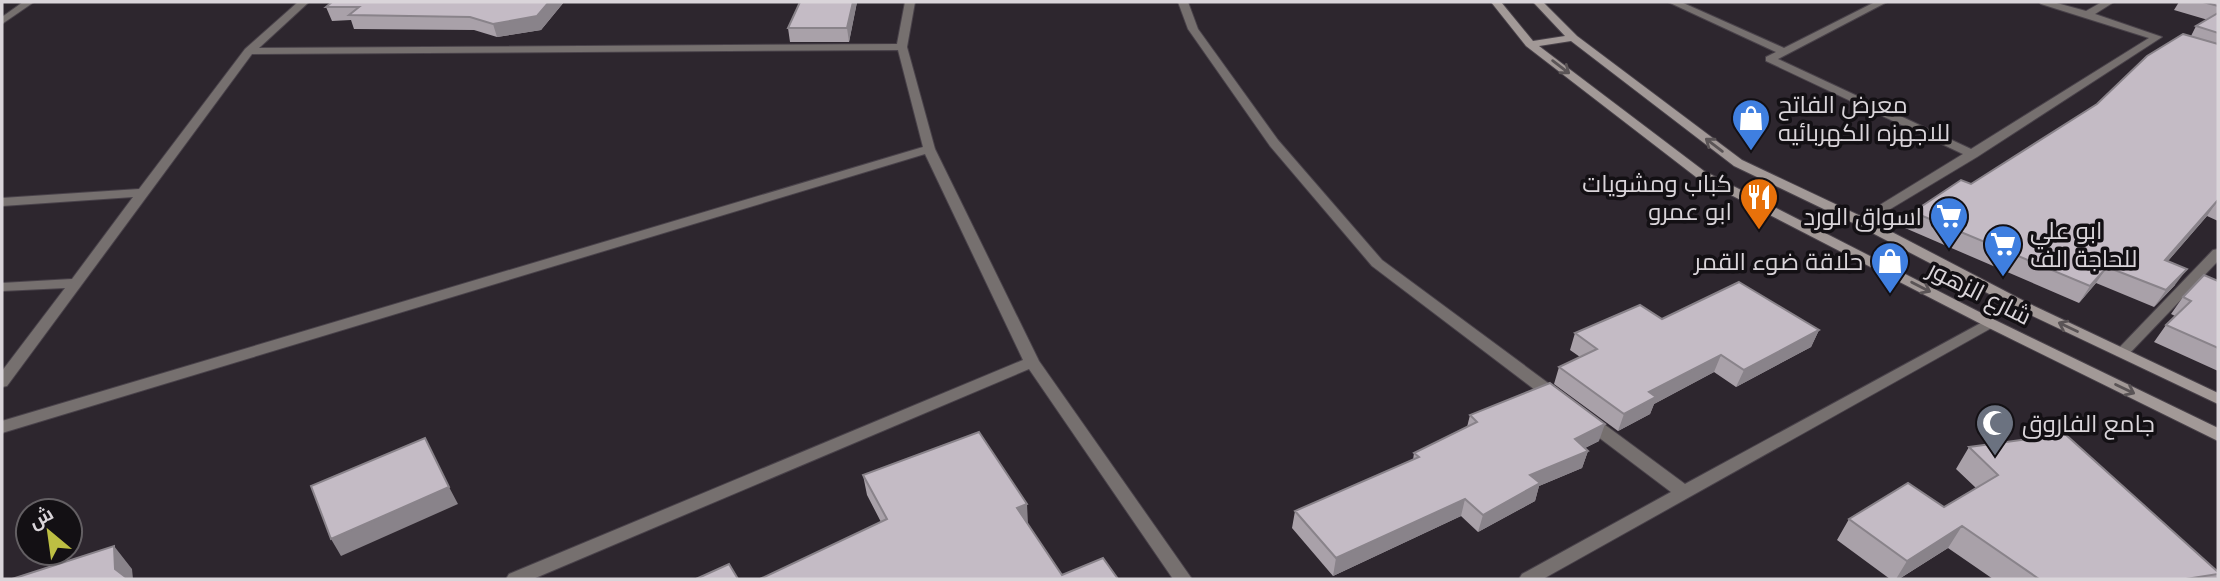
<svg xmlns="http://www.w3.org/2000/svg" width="2220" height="581" font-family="Mulish,Cairo,sans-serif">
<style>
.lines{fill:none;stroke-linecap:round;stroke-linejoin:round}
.street-casing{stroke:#49424a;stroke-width:2}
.secondary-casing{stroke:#49424a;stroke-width:2}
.street{fill:#76706f;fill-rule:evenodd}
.secondary{fill:#a29997;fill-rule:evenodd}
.wall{fill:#a9a1a9}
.shaded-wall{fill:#89838a}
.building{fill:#c4bbc5;stroke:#89838a;stroke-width:2}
.oneway{stroke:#5a5456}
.labels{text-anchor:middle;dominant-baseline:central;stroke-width:7;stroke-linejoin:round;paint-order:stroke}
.poi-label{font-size:24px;fill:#dad5da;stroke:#131014;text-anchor:start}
.street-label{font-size:24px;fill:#dad5da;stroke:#131014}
</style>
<rect width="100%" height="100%" fill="#2d262e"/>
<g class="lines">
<defs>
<path id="street" d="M23 2H34L2 24V17Z
M298 2H309L259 48 897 44 905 2H915L907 47 935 149 1039 361 1192 579H1173L1029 369 533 579H506L509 574 1023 360 925 154 2 433V421L923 147 898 50 252 54 7 386 2 387V371L65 288 2 291V283L72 279 133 197 2 206V198L139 189 245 49Z
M1178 2H1188L1198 29 1278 140 1382 260 1563 394 1565 398 1563 402H1551L1372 266 1270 146 1188 29Z
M1668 2H1681L1784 48 1875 2H1887L1778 59 1971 149 2149 38 2041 4 2039 2H2053L2086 11 2102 2H2114L2095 14 2162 37 1977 157 1862 226 1856 222 1857 219 1963 154 1766 61V57L1776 52Z
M2218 249V261L2127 356H2117L2115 353 2117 350 2213 250Z
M1990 318 1997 323 1995 326 1543 579H1519L1522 574 1671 492 1581 424 1579 420 1581 416H1593L1685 484Z"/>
<path id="secondary" d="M1491 2H1501L1533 41 1565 36 1533 2H1543L1577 36 1742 160 1867 219 2028 303 2218 393V404L2018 309 1857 225 1734 166 1571 41 1539 46 1704 171 1995 320 2218 428V441L1985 326 1696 177 1526 46Z"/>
</defs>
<use href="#street" class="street-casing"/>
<use href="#secondary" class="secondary-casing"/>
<use href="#street" class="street"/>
<use href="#secondary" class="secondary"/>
</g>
<path class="wall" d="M332 2H564L541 30 497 37 474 30 354 29 351 20 332 21 326 7Z
M857 2 849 42H790L788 28Z
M2179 2H2218V221L2207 216 2168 261 2175 285 2154 307 2096 283 2079 303 1905 228 1913 212 1971 184 2097 104 2191 36 2196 26 2208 20 2174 10Z
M2218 281V371L2154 342 2166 325 2175 316 2171 314 2183 297Z
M1662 319 1819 330 1811 347 1736 387 1714 372 1654 404 1650 414 1618 431 1554 384 1559 367 1580 357 1570 350 1575 333Z
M1470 415 1599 441 1585 448 1588 451 1582 468 1539 486 1535 501 1478 532 1461 516 1333 576 1292 528 1295 511 1413 460 1414 453 1467 427Z
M1969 447 2218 572V576L2216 579H1993L1948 548 1899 579H1890L1837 540 1849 519 1944 507 1976 488 1956 469Z
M863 475 1028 524 1062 575 760 579 881 522 867 495Z"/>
<path class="shaded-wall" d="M549 2H564L541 30 497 37 493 24Z
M853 2H857L849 42 847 28Z
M2218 200 2207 216 2154 277 2165 260Z
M2107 267 2096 283 2079 303 2090 286Z
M2187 269 2175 285 2154 307 2166 290Z
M1819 330 1811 347 1736 387 1744 370Z
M1721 355 1714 372 1654 404 1650 414 1618 431 1624 414 1649 392Z
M1605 424 1599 441 1569 456 1575 439Z
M1588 451 1582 468 1539 486 1535 501 1478 532 1483 515 1530 475Z
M449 487 458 504 341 556 331 539Z
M1465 499 1461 516 1333 576 1336 558Z
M1027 504 1028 524 1017 508Z
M1962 526 1948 548 1899 579H1896L1907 561Z
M114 546 132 569 133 579H123L115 569Z"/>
<path class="building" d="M332 2H549L537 16 493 24 470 17 349 15 359 7H326Z
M800 2H853L847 28H788Z
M2203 2H2218V6Z
M2218 13V33L2196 26Z
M2183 34 2218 44V200L2165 260 2187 269 2166 290 2107 267 2090 286 1913 212 1961 180 1971 184 2097 104 2147 56Z
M2204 275 2218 281V348L2166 325 2191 301 2183 297Z
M1739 282 1819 330 1744 370 1721 355 1649 392 1656 397 1624 414 1559 367 1597 349 1575 333 1640 305 1662 319Z
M1550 383 1605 424 1575 439 1588 451 1530 475 1540 483 1483 515 1465 499 1336 558 1295 511 1419 457 1414 453 1477 422 1470 415Z
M979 432 1027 504 1017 508 1062 575 1103 558 1118 579H760L887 519 863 475Z
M2065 434 2218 572V574L2186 579H2039L1962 526 1907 561 1849 519 1908 483 1944 507 1998 475 1969 447Z
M425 438 449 487 331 539 311 486Z
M114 546 115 569 128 579H12Z
M729 564 738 579H696Z"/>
<defs><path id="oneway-shaft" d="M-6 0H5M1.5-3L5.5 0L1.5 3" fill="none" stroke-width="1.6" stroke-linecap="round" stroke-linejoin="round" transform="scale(1.75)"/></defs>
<g class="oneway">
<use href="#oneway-shaft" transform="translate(1561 67) rotate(37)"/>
<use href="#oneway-shaft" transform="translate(1714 145) rotate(-143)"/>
<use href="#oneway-shaft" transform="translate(1921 287) rotate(27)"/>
<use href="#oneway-shaft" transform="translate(2068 327) rotate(-155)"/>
<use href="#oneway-shaft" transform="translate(2125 389) rotate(26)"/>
</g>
<defs>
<symbol id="shop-pin" viewBox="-11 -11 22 30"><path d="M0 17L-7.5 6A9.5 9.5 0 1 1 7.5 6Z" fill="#3f7fe0" stroke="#131014"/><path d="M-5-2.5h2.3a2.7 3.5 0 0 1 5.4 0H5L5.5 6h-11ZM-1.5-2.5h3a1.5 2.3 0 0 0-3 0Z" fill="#fff"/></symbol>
<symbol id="restaurant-pin" viewBox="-11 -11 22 30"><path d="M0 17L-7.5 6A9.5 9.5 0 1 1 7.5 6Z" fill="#e8710a" stroke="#131014"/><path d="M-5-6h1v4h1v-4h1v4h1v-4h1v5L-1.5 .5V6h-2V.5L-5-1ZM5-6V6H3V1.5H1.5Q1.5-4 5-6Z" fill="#fff"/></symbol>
<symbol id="supermarket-pin" viewBox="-11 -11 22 30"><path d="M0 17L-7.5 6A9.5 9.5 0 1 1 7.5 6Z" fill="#3f7fe0" stroke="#131014"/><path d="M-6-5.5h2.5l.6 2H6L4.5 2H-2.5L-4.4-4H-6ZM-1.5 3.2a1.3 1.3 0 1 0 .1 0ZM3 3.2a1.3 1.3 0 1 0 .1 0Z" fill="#fff"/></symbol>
<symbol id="mosque-pin" viewBox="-11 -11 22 30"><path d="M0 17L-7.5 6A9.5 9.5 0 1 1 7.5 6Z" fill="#6b7280" stroke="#131014"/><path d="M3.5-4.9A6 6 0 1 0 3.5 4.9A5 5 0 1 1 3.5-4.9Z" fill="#fff"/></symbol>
</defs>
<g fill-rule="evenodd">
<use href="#shop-pin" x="1729" y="96" width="44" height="60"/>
<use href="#restaurant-pin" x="1737" y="175" width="44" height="60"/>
<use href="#supermarket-pin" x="1927" y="194" width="44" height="60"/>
<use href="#supermarket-pin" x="1981" y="222" width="44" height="60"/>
<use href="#shop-pin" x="1868" y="239" width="44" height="60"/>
<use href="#mosque-pin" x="1973" y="401" width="44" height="60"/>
</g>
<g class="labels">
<g class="poi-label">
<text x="1778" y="104">معرض الفاتح<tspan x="1778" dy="28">للاجهزه الكهربائيه</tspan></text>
<text x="1732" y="183" text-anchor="end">كباب ومشويات<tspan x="1732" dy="28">ابو عمرو</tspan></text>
<text x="1922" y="216" text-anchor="end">اسواق الورد</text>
<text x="2030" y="230">ابو علي<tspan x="2030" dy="28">للحاجة الف</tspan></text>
<text x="1863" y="261" text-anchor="end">حلاقة ضوء القمر</text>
<text x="2022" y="423">جامع الفاروق</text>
</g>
<g class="street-label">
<text transform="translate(1980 292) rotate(27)">شارع الزهور</text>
</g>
</g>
<rect width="2220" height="581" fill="none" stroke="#dad5da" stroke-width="7"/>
<g transform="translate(49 532) rotate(331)"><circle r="33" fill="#131014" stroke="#635f63" stroke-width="2"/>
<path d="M0-5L12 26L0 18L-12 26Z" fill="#bdbf43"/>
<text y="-10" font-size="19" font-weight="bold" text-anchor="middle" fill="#dad5da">ش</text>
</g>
</svg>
